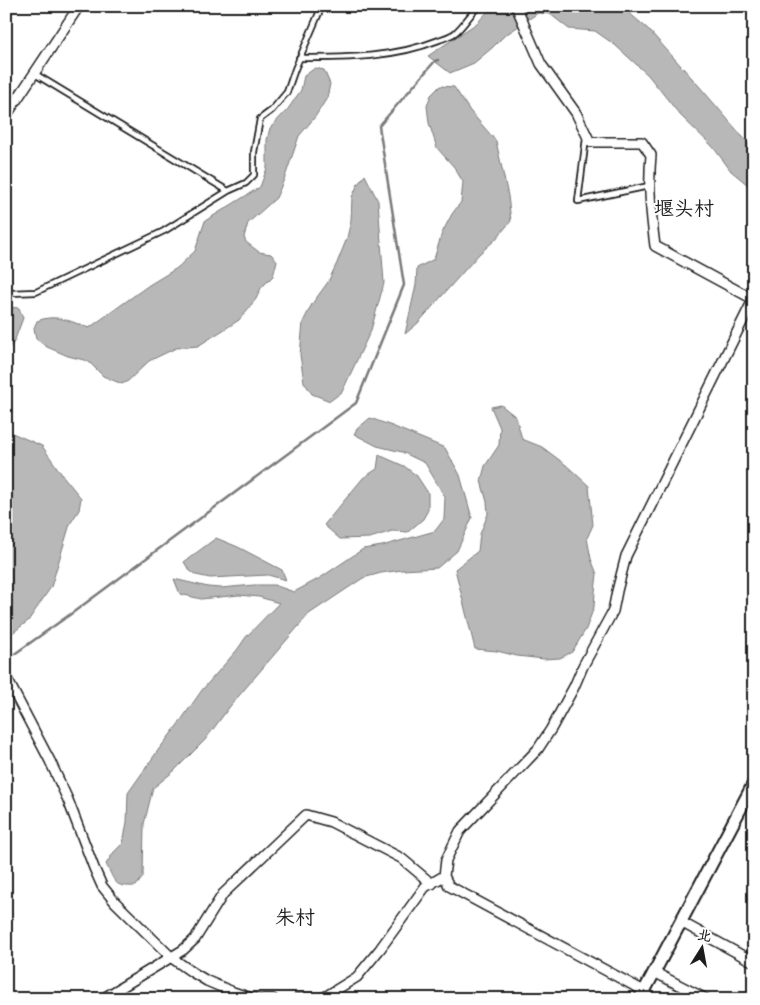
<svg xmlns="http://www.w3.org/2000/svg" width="760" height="1005" font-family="'Balsamiq Sans','LXGW WenKai TC',sans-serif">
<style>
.water{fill:#b8b8b8;stroke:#7a7a7a}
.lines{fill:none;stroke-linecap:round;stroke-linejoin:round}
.stream{stroke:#7a7a7a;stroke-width:2.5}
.service-casing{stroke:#1c1c1c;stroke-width:8}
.minor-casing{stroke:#1c1c1c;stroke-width:12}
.tertiary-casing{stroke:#1c1c1c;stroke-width:15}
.service{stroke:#fff;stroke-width:4.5}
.minor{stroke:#fff;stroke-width:9}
.tertiary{stroke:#fff;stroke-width:11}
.labels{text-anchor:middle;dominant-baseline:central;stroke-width:4;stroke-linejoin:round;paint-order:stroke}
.quarter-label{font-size:20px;fill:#1c1c1c;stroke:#fff}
</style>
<rect width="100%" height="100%" fill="#fff"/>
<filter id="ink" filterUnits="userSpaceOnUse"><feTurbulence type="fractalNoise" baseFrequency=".02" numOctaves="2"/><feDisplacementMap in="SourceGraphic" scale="10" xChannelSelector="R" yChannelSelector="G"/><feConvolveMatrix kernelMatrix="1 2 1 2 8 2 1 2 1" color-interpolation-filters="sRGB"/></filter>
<g filter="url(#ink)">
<path class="water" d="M496 6H621L648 29 699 86 754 150V190L731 171 713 147 680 115 648 75 615 45 595 31 569 29 550 14 538 13 504 36 492 48 474 63 450 73 428 56 477 23 491 8Z
M315 68 324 70 330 84 327 98 315 117 299 136 285 177 276 198 248 223 244 237 246 242 259 252 271 254 277 261 273 276 261 288 256 299 239 320 198 346 176 348 149 361 128 381 122 384 103 376 88 361 68 356 47 347 36 339 34 328 37 321C57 313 71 322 89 328L149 285 177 268 195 251 205 221 260 187 267 168V140L270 128 288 109 301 90 304 76Z
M440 86 454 87 470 111 496 141 508 196 511 221 495 240 479 254 418 323 405 334 416 285 417 268 434 259 442 233 452 214 461 202 463 182 454 167 437 148 429 123 427 106 431 95Z
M365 175 378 201 384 283 371 330 342 392 330 401 312 394 304 382 300 355 303 322 312 304 328 282 337 263 347 238 351 220 352 197 358 184Z
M6 307 19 308 23 318 14 342 6 352Z
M501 405 516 417 522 439 542 447 566 465 589 486 593 525 587 538 591 559 597 574 595 592 594 607 586 629 572 652 560 658 544 659 517 656 497 651 475 649 455 569 478 551 480 534 488 514 487 502 481 481 485 466 499 445 500 428 491 407Z
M370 418 392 426 445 448 460 475 472 518 457 551 437 568 402 570 381 573 363 578 309 614 231 705 205 740 174 771 153 788 144 824 143 877 136 886C113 887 116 883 106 864L114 852 123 843 127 822 128 793 159 749 177 726 202 690 237 650 246 637 279 603 259 597 239 595 201 599 180 594 174 579 208 587 221 588 254 585H274L294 592 320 578 363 549 382 546 435 531 444 519 445 497 425 463 402 452 377 446 354 434 357 429Z
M10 432 42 446 63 476 81 498 79 510 70 524 51 587 28 621 6 638V433Z
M379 455 404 466 417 476 428 493V510L423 519 408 532 392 531 370 538 340 539 324 525 363 478 377 469Z
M216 538 238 547 282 570 286 580 268 575 210 578 196 575 189 570 184 562Z"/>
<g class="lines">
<path class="stream" d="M6 652 9 658
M6 660 75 611 356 403 404 285 379 126 435 61 438 60"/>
<defs>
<path id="service" d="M299 58C347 58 394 58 439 40 444 38 452 36 456 32 465 24 470 14 479 6
M35 74 228 191
M586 138 578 201 649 186
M6 294 10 293 36 292 164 231 228 191 246 183 254 175V152L260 119 272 110 287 92 295 69 322 6"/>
<path id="minor" d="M516 6 541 64 576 113 590 142H642L651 155C648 186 651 215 655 246L753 299
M6 116 79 6
M6 677 50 761 68 800 94 868 102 886 115 902 172 958 192 972 207 981 233 992 251 998 258 999
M681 922 754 962
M654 972 706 999
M102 999 183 950 195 939 223 894 306 815 331 822 401 858 432 884
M263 999H273
M297 999 323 998 357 977 380 949 425 887 444 876
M650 999 644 991 449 886 444 876 446 860 460 831 538 749 551 729 574 687 583 666 613 611 617 591 626 556 754 298"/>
<path id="tertiary" d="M640 999 754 783"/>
</defs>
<use href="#service" class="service-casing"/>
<use href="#minor" class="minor-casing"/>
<use href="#tertiary" class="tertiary-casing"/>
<use href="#service" class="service"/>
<use href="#minor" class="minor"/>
<use href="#tertiary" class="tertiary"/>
</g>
</g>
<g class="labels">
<g class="quarter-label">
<text x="684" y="209">堰头村</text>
<text x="295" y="918">朱村</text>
</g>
</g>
<rect width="760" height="1005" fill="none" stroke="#fff" stroke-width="25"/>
<rect x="12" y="12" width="735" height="980" fill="none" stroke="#1c1c1c" stroke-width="2" filter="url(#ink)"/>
<g transform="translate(702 948) rotate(11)" stroke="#ffffff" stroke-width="4" paint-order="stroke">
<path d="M0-4L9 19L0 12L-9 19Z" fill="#1c1c1c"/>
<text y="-8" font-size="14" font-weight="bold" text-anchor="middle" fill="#1c1c1c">北</text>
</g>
</svg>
